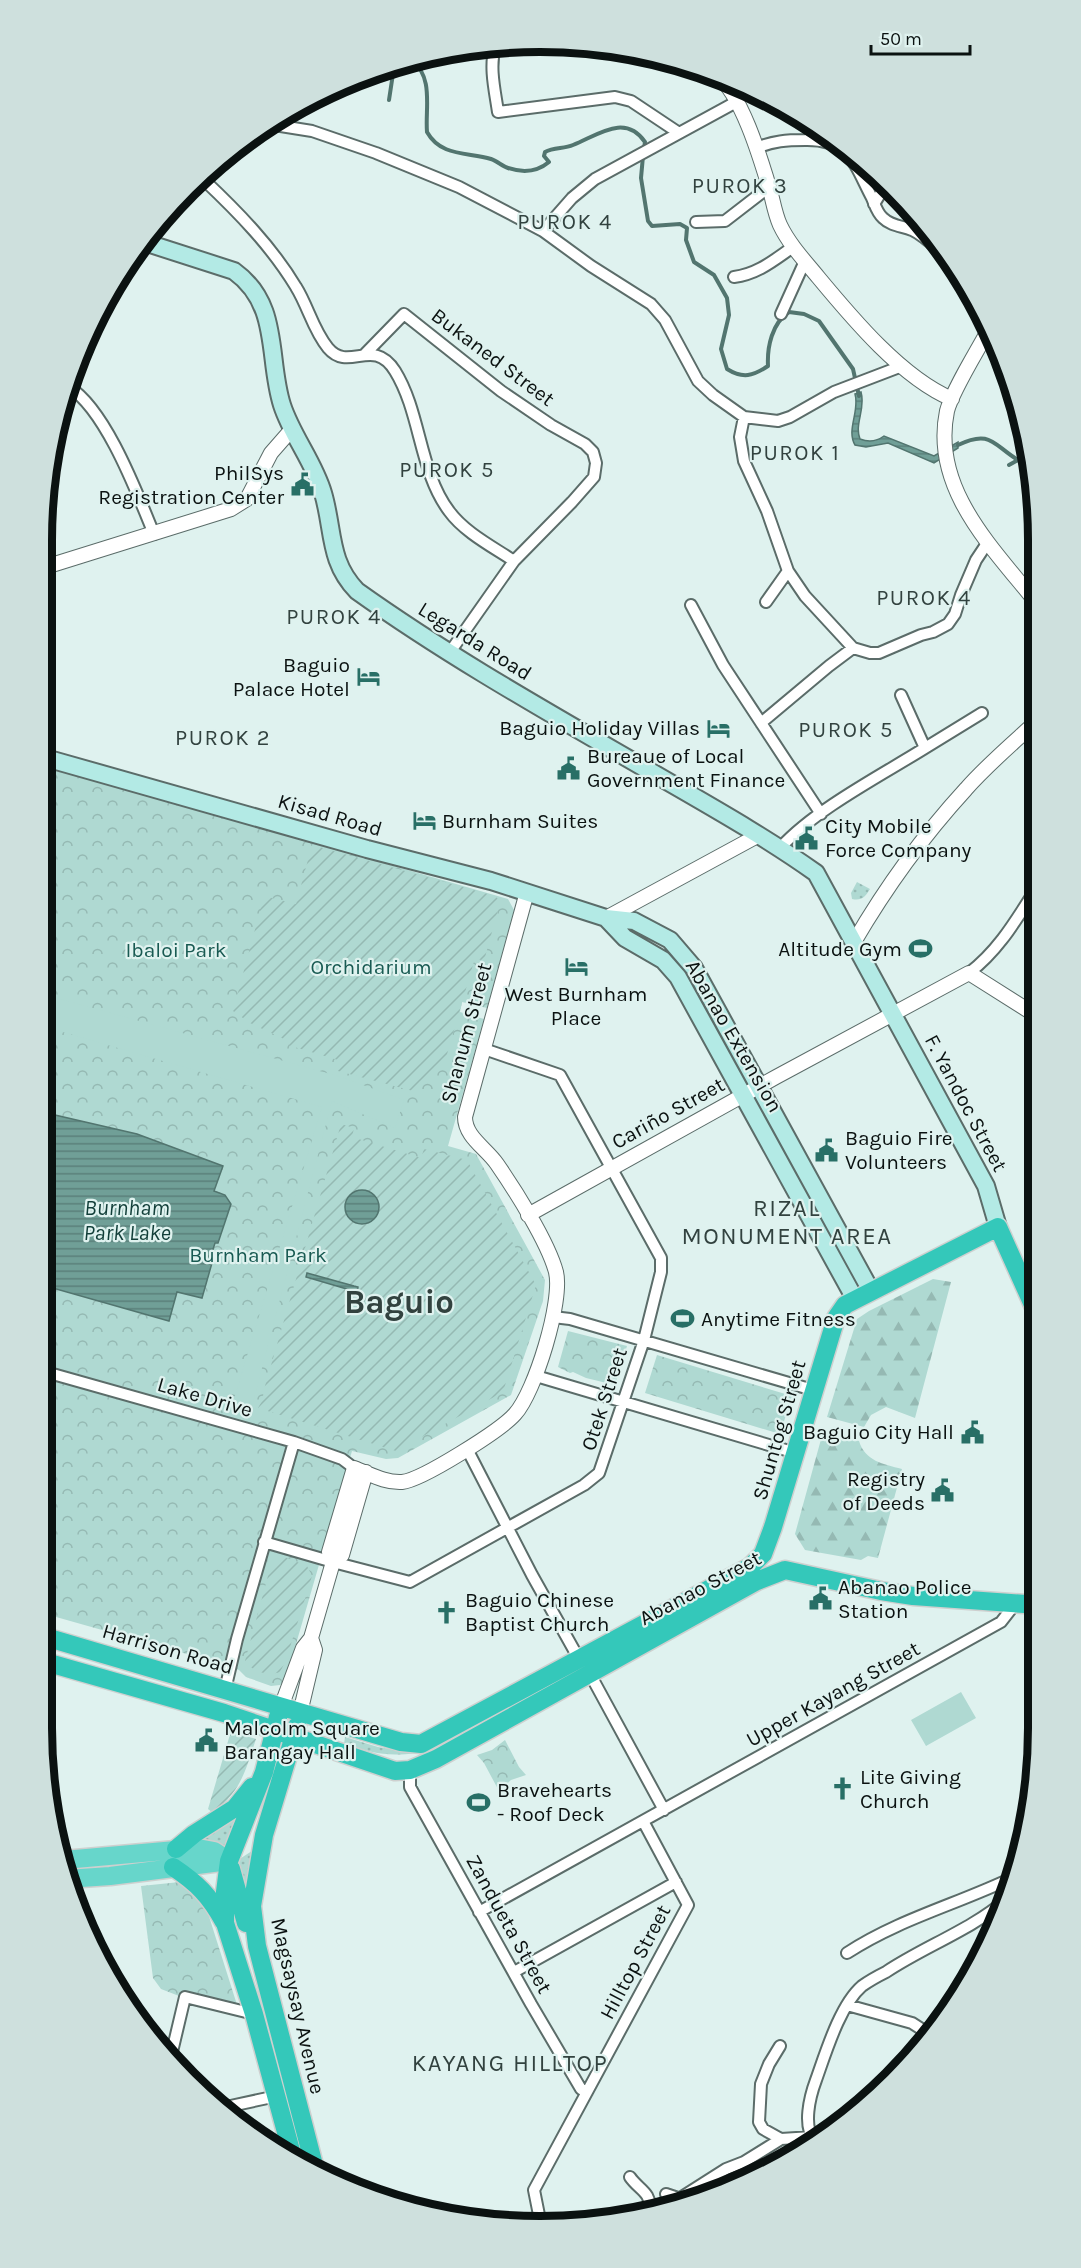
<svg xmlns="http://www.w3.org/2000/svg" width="1081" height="2268" font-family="Karla,sans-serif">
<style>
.grass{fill:url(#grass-dots)}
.forest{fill:url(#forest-firs)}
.park{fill:url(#park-crowns)}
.garden{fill:url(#garden-furrows)}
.pitch{fill:#afd9d2}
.water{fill:url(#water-rules);stroke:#52756f;stroke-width:1.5}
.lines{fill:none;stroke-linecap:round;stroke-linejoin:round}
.stream{stroke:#52756f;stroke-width:4}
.minor-casing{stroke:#5b6c69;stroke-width:14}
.tertiary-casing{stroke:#5b6c69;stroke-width:16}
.secondary-casing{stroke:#5b6c69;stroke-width:20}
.primary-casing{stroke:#ced0cf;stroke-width:21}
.trunk-casing{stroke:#ced0cf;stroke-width:21}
.minor{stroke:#fff;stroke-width:10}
.tertiary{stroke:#fff;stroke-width:14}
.secondary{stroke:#b3eae5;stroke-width:16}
.primary{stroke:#67d6cb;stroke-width:18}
.trunk{stroke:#34c8ba;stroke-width:18}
.labels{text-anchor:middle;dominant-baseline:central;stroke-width:4.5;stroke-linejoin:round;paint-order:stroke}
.street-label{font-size:21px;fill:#0b1211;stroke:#dff2ef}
.poi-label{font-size:21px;fill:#0b1211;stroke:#dff2ef;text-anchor:start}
.park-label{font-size:21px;fill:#185a52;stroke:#dff2ef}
.neighbourhood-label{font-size:22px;letter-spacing:1.5px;fill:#32423f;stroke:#dff2ef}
.water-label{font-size:22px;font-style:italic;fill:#113e38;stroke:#dff2ef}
.quarter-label{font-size:24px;letter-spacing:1.5px;fill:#32423f;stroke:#dff2ef}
.town-label{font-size:33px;font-weight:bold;fill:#32423f;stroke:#dff2ef}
.rim{fill:none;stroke:#0b1211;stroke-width:8}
</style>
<defs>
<pattern id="grass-dots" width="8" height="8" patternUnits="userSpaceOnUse" patternTransform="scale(1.5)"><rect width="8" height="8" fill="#afd9d2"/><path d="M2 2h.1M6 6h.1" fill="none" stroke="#95b9b3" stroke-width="1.8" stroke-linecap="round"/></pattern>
<pattern id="forest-firs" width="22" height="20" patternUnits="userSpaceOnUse" patternTransform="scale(1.5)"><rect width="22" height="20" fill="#afd9d2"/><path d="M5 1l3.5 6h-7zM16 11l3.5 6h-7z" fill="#95b9b3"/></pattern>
<pattern id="park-crowns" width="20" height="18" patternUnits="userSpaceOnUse" patternTransform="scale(1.5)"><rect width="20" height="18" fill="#afd9d2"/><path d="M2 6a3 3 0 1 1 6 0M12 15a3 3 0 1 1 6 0" fill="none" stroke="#95b9b3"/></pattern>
<pattern id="garden-furrows" width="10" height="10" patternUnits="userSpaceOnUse" patternTransform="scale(1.5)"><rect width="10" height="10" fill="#afd9d2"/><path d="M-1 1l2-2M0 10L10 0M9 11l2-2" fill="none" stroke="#95b9b3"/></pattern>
<pattern id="water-rules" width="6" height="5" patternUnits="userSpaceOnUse" patternTransform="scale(1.5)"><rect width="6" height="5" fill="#709f97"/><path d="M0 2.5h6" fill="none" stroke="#5a807a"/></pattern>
</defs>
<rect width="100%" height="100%" fill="#dff2ef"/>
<path class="grass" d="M857 882 870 889C865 897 862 901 852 899L851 893Z
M345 1737 378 1747 417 1753C385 1757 374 1753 344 1744Z
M242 1813 226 1850 197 1840 217 1830Z
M255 1849 246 1903 235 1867 238 1860Z"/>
<path class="forest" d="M933 1279 951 1282 915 1418 886 1407 871 1415 864 1427 827 1417 857 1319 869 1311Z
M823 1432 859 1441C865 1461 883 1464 902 1469L878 1558 868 1556 861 1560 805 1550 795 1534Z"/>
<path class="park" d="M42 764 508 899 514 910 487 1008 462 1002 460 1012 484 1019 448 1146 476 1154 545 1280 543 1301 511 1395 398 1458 386 1459 352 1451 285 1682 280 1685 271 1686 246 1677 239 1670 215 1662 42 1613Z
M568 1331 627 1346 615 1385 586 1378 573 1372 570 1373 558 1367Z
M657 1355 792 1396 780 1434 645 1393Z
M505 1740 519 1767 526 1775 511 1780 499 1791 484 1763 477 1755 492 1750Z
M180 1882 192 1890 207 1910 238 2008 179 1996 161 1989 153 1978 141 1886Z"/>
<path class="garden" d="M312 845 495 896 499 900V906L484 961 475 958 443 1068 413 1091 338 1071 336 1067 338 1060 291 1046 282 1038 250 1023 233 1011 264 896 296 904Z
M341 1124 354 1128 352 1137 421 1158 424 1149 467 1160 536 1285 503 1392 396 1451 258 1408 262 1401 265 1386Z
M282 1556 307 1566 312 1576 286 1660 280 1672C267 1677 252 1671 245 1661L272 1561Z
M231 1731 256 1739C245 1771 242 1790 213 1813L208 1809Z"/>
<path class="pitch" d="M42 994 341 1077 404 1100 395 1128 332 1101 250 1414 231 1409 322 1107 42 1026Z
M961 1692 976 1718 926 1746 911 1720Z"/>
<path class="water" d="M861 392C866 409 854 424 860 439 868 442 876 442 884 436L934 456 958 442V448L934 463 888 443 866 447 855 445C846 430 860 411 855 394Z
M42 1112 137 1134 223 1166 214 1191 225 1195 231 1204 218 1243H215L209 1262 212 1263 202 1298 177 1292 169 1321 42 1285Z
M345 1207a17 17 0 1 1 34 0a17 17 0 1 1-34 0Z
M307 1273 354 1286 358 1287 357 1292 306 1277Z"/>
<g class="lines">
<path class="stream" d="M412 61C434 77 425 109 427 132 441 157 468 152 491 159 497 161 502 166 508 168 523 173 537 172 549 162L544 156 545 152C554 147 564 149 573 145 598 135 625 113 645 142L644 148
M389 100 394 67
M643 156 641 178 648 221 652 226 680 224 687 228 686 240 694 262 714 275 727 298 729 315 721 349 727 369C743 379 753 376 768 366 767 347 772 323 789 312L804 314 819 321 853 369 859 396
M958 445C991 429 993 445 1018 460L1030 459
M1009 465 1018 460"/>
<defs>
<path id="minor" d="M495 47C489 67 495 91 498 112L615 97 631 101 679 133
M268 124 312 131 376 153 459 187 543 231 591 266 651 304 665 320 698 381 713 395 744 417 778 421 790 417 834 392 902 366
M756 148C774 141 786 140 805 140 850 139 854 164 872 198 875 205 877 213 883 218 891 226 902 226 912 230 925 236 937 249 948 258
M198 180H204C238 212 272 247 296 287 308 306 313 330 328 348 349 373 373 336 395 371 421 413 419 471 449 511 464 532 493 547 514 561
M874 204 885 186
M696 222 725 221 769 187
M543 231 572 198 595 179 738 101
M734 277C758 274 774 260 793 247
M781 314 805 261
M365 354 404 314 501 391 551 425 585 444 593 452 596 463 594 477 572 502 514 561 450 652
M69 387C106 410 137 493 154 534
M744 417 740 437 744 461 767 511 788 571 805 596 853 648 870 653H879L921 635 933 632 948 624 955 614 961 595 976 560 988 542
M766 602 788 571
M691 605 723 665 821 814
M761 723 829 666 853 648
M925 748 982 713
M781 847C816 809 880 776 925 748L901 695
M969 973C999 950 1016 920 1036 889
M553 1317 570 1319 813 1390
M42 1371 294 1442 342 1459 354 1468
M536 1376 796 1453
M467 1449 532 1575 579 1659
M264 1542 333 1562 410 1582 584 1485 599 1473 644 1340 661 1272V1258L560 1075 484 1049
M590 1674 664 1810
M225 1690 237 1639 294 1442
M410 1770V1787L531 2004 581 2089 587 2092
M479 1912 1001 1622 1015 1604
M847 1953C899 1919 958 1904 1014 1877
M514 1972 676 1882
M847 2005 912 2023 929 2034
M780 2046 769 2064 761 2084 759 2122 763 2129 781 2139 812 2137
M171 2056 185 1997 254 2014
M226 2107 277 2096
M815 2141C802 2127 810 2096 816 2080 826 2052 840 2005 862 1986 869 1981 878 1976 886 1972 925 1946 971 1930 1007 1899
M630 2177C638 2189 652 2193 649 2208
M666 2194 678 2198 682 2197 726 2169 744 2162 781 2139
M540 2220 534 2190 688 1905 643 1821"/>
<path id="tertiary" d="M716 75C741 92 761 160 770 190 773 201 775 214 780 225 789 244 804 260 818 277 852 318 902 378 952 399
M989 329C978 350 952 391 947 411 931 488 992 547 1035 601
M42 568 231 509 247 499 271 453 292 429
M606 918 759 835
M854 942C886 887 923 836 966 789 987 765 1012 744 1036 722
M528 1215 776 1077 969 973 1037 1016
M333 1562 342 1555 366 1472
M281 1707 303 1648 311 1638 333 1562 329 1552 354 1468C370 1474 385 1483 402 1482 422 1480 501 1430 515 1414 535 1392 563 1301 556 1272 548 1242 515 1190 497 1164 486 1148 465 1137 465 1117L527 892
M300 1713 315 1650 311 1638"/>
<path id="secondary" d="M144 242 234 271C281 305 267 358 282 405 292 436 314 462 323 493 334 530 328 561 357 591 451 658 553 715 653 773 708 805 764 836 816 873L986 1186 998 1227
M42 757 367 849 491 881 606 918 634 921 670 940 694 968 871 1291
M606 918 625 938 663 960 678 977 855 1299"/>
<path id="primary" d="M64 1860 198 1848 214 1851 229 1861
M67 1879 110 1876 229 1861"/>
<path id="trunk" d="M42 1636 401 1742 421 1744 750 1567 763 1554 773 1527 836 1318 845 1305 998 1227 1038 1316
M42 1661 224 1713 395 1771 410 1770 436 1759 757 1581 785 1570 881 1591 913 1596 1039 1605
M278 1717 264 1772 229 1861 225 1892V1923L254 2014 293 2158
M297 1726 264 1835 252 1906 257 1946 315 2169
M176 1849 194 1834 235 1808 252 1787
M173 1867C197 1883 210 1896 224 1922
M231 1869 246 1923"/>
</defs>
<use href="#minor" class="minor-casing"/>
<use href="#tertiary" class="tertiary-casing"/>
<use href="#secondary" class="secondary-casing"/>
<use href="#primary" class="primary-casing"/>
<use href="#trunk" class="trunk-casing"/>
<use href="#minor" class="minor"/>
<use href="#tertiary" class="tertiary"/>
<use href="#secondary" class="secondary"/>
<use href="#primary" class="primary"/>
<use href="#trunk" class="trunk"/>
</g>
<defs>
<symbol id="civic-bare" viewBox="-9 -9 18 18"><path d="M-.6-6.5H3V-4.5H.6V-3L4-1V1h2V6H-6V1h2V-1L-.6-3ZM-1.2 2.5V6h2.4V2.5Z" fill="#286f66" stroke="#dff2ef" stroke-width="2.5" paint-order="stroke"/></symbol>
<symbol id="hotel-bare" viewBox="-9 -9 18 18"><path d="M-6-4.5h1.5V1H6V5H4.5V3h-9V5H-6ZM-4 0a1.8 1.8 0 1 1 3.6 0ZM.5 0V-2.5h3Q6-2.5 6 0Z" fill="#286f66" stroke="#dff2ef" stroke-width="2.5" paint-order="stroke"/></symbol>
<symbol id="stadium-bare" viewBox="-9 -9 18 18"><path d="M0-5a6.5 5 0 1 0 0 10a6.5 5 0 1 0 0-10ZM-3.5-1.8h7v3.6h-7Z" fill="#286f66" stroke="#dff2ef" stroke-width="2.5" paint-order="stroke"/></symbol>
<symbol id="church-bare" viewBox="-9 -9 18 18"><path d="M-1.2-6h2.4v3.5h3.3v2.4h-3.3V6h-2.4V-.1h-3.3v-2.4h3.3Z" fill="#286f66" stroke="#dff2ef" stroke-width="2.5" paint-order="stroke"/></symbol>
</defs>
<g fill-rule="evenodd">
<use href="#civic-bare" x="286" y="468" width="33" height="33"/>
<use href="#hotel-bare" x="352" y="660" width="33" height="33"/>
<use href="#hotel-bare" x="702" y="712" width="33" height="33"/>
<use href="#civic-bare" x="552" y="752" width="33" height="33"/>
<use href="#hotel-bare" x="408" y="804" width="33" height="33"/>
<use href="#civic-bare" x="790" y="822" width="33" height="33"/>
<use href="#stadium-bare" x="904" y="932" width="33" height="33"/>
<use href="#hotel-bare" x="560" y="950" width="33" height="33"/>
<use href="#civic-bare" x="810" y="1134" width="33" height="33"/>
<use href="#stadium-bare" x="666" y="1302" width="33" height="33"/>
<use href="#civic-bare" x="956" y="1416" width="33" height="33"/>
<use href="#civic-bare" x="926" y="1474" width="33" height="33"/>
<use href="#civic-bare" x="804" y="1582" width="33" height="33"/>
<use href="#church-bare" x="430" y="1596" width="33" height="33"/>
<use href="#civic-bare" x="190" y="1724" width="33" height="33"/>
<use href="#church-bare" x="826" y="1772" width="33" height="33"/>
<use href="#stadium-bare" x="462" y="1786" width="33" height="33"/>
</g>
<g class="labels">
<g class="street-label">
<text transform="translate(493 357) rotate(37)">Bukaned Street</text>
<text transform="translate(475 641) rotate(32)">Legarda Road</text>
<text transform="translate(330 815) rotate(16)">Kisad Road</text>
<text transform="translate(466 1033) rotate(-75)">Shanum Street</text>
<text transform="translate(734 1036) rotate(60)">Abanao Extension</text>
<text transform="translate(966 1103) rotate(62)">F. Yandoc Street</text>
<text transform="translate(668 1113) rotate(-29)">Cariño Street</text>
<text transform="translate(205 1397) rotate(16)">Lake Drive</text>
<text transform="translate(604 1399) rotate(-72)">Otek Street</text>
<text transform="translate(779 1430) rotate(-74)">Shuntog Street</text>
<text transform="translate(700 1588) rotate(-28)">Abanao Street</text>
<text transform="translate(168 1649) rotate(16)">Harrison Road</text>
<text transform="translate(833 1694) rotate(-29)">Upper Kayang Street</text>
<text transform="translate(509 1924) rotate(61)">Zandueta Street</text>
<text transform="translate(635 1962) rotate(-62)">Hilltop Street</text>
<text transform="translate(298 2006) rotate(77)">Magsaysay Avenue</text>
</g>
<g class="poi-label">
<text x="284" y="473" text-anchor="end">PhilSys<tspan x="284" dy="24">Registration Center</tspan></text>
<text x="350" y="665" text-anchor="end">Baguio<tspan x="350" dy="24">Palace Hotel</tspan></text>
<text x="700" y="728" text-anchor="end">Baguio Holiday Villas</text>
<text x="587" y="756">Bureaue of Local<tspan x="587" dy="24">Government Finance</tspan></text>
<text x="442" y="821">Burnham Suites</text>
<text x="825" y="826">City Mobile<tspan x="825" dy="24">Force Company</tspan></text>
<text x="902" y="949" text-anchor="end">Altitude Gym</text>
<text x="576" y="994" text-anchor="middle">West Burnham<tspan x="576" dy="24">Place</tspan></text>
<text x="845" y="1138">Baguio Fire<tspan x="845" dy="24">Volunteers</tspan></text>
<text x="701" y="1319">Anytime Fitness</text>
<text x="954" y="1432" text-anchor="end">Baguio City Hall</text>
<text x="925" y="1479" text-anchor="end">Registry<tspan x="925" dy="24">of Deeds</tspan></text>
<text x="838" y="1587">Abanao Police<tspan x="838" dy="24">Station</tspan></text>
<text x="465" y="1600">Baguio Chinese<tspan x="465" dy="24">Baptist Church</tspan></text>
<text x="224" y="1728">Malcolm Square<tspan x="224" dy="24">Barangay Hall</tspan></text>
<text x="860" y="1777">Lite Giving<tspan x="860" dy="24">Church</tspan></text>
<text x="497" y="1790">Bravehearts<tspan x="497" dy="24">- Roof Deck</tspan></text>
</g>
<g class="park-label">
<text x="176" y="950">Ibaloi Park</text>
<text x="371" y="967">Orchidarium</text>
<text x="258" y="1255">Burnham Park</text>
</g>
<g class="neighbourhood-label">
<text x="740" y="186">PUROK 3</text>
<text x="565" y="222">PUROK 4</text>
<text x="795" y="453">PUROK 1</text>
<text x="447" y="470">PUROK 5</text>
<text x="924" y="598">PUROK 4</text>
<text x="334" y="617">PUROK 4</text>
<text x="846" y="730">PUROK 5</text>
<text x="223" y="738">PUROK 2</text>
</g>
<g class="water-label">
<text x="127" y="1208">Burnham<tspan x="127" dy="25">Park Lake</tspan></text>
</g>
<g class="quarter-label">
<text x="787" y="1208">RIZAL<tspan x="787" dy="28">MONUMENT AREA</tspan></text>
<text x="510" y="2063">KAYANG HILLTOP</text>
</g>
<g class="town-label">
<text x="399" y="1302">Baguio</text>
</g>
</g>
<path d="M0 0H1081V2268H0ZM540 52H540A488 488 0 0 1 1028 540V1728A488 488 0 0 1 540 2216H540A488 488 0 0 1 52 1728V540A488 488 0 0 1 540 52Z" fill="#cee0dd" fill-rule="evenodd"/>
<path class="rim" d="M540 52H540A488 488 0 0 1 1028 540V1728A488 488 0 0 1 540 2216H540A488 488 0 0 1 52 1728V540A488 488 0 0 1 540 52Z"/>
<path d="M871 45v9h99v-9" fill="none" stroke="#0b1211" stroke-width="3"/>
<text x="880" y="45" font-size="18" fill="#0b1211" stroke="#dff2ef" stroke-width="4.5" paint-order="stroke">50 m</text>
</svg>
